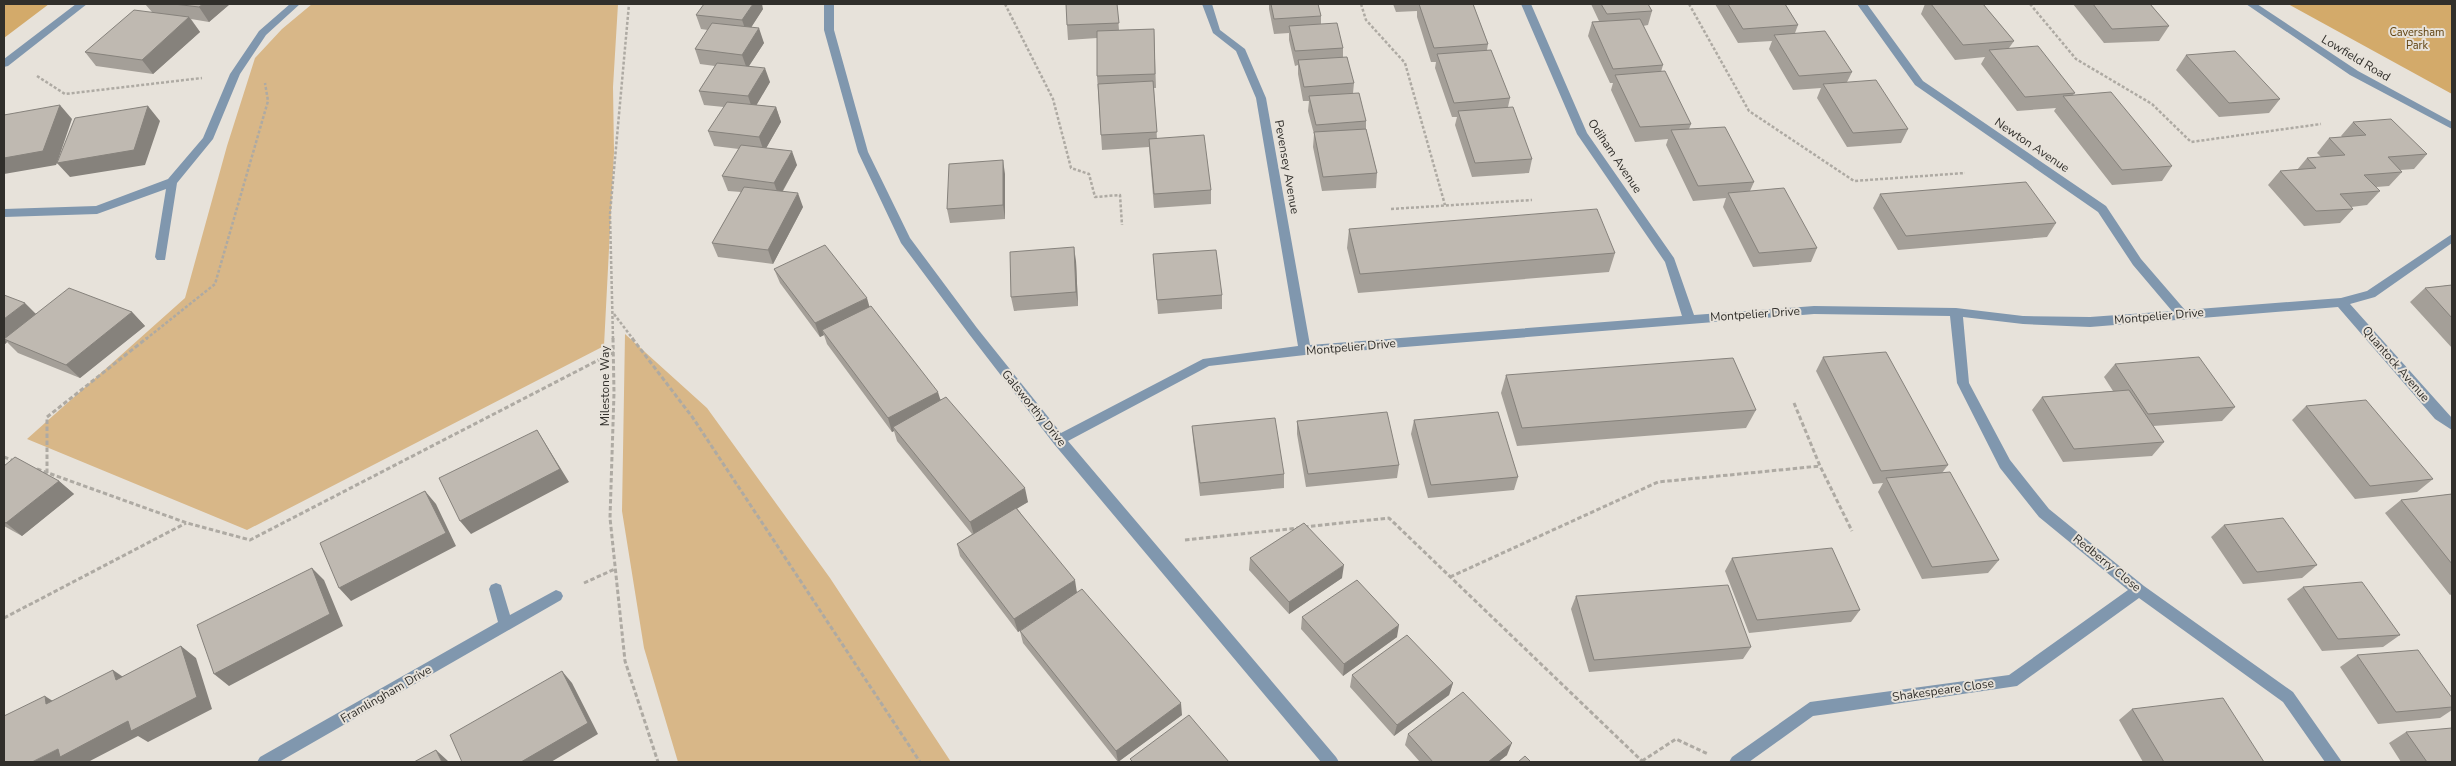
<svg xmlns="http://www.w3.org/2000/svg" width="2456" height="766" font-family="'Nunito Sans',sans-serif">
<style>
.green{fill:#d8b788}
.forest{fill:#d3aa6a}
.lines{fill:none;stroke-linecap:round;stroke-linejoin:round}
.path-far1{stroke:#aeaaa3;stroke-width:2.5;stroke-dasharray:3 2;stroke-linecap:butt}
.path{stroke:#aeaaa3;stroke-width:3;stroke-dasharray:4.5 2.5;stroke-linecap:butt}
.minor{fill:#8097ae;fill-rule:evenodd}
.tertiary{fill:#8097ae;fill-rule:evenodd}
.wall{fill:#a49f98}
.shaded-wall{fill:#86827c}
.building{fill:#bfb9b1;stroke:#86827c}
.labels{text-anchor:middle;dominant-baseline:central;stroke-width:4;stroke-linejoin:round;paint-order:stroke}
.far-park-label{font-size:11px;fill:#5f4210;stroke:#e7e2da}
.street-label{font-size:12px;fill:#312f2b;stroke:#e7e2da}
</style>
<rect width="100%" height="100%" fill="#e7e2da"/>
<path class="green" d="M312 4H618L613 87 614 152 604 346 247 530 27 439 185 298 227 146 255 58 282 29Z
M625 334 707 408 830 578 951 762H678L644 648 622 511Z"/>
<path class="forest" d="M4 4H49L4 38Z
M2288 4H2452V94Z"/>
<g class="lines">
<path class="path-far1" d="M1005 4 1053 99 1071 168 1089 174 1095 197 1120 195 1122 225
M1361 4 1366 20 1405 63 1445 205
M1689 4 1749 111 1854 181 1965 173
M2030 4 2076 59 2152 104 2191 142 2321 124
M37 76 65 94 202 78
M1391 209 1532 200
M614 314 633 339
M146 339 215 284 268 101 265 83
M613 339 610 214 629 4"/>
<path class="path" d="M613 338 614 393 610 518 625 661 658 762
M632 338 693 418 920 762
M1794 403 1820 466 1852 531
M4 457 14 461
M37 469 187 523 250 540 614 352
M47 473V417L147 338
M1304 527 1389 518 1643 762
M1185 540 1298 528
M1450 577 1658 482 1820 466
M584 583 615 569
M4 618 186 523
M1642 761 1676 739 1708 754"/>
<path class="minor" d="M290 4H300L266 35 240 74 213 139 177 183 165 260H157L155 257 166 189 97 214 4 217V209L96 206 168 179 203 138 230 74 259 31Z
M824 4H834V30L868 152 910 238 977 328 1061 433 1203 359 1298 346 1256 98 1236 51 1213 33 1202 4H1212L1220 30 1245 49 1266 98 1310 345 1682 316 1665 262 1577 134 1521 4H1531L1587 133 1674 258 1694 315 1814 306 1956 308 2023 316 2090 317 2172 311 2133 265 2098 212 1915 85 1857 4H1867L1923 81 2106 206 2141 259 2185 310 2341 298 2367 291 2452 234V243L2375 297 2350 304 2452 418V430L2435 419 2338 307 2090 327 2023 324 1963 317 1969 383 2010 460 2049 509 2144 586 2293 692 2342 762H2325L2283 702 2139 598 2017 686 1813 716 1749 762H1729L1732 757 1810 702 2009 675 2128 590 2039 517 2000 468 1957 383 1950 316 1814 314 1305 355 1209 366 1068 441 1336 757 1339 762H1321L1054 444 969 334 901 243 858 152 824 30Z
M496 583 501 585 510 615 556 590 561 592 563 596 561 600 279 762H257L260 757 498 622 489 589 491 585Z"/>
<path class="tertiary" d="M76 4H87L8 66 4 67V59Z
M2246 4H2257L2358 71 2452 122V129L2350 75Z"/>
</g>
<path class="wall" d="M145 4H230L209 22 191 19 200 32 153 74 96 66 85 52 152 12Z
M1117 4 1119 30 1154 29 1156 88H1154L1157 139 1211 190V204L1154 208 1149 147 1102 150 1097 76V38L1068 40 1067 25Z
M1269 4H1318L1321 16V24L1343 48V57L1354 83 1353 93 1366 121V129L1377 173 1376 188 1322 191 1313 147 1314 134 1308 111 1309 101H1303L1298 74V65L1295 66 1289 40V33L1274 34 1269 9Z
M1393 4H1473L1488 44 1487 50 1510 98 1508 107 1532 159 1529 173 1472 177 1455 125 1457 117H1452L1435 68 1436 62H1431L1417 17V11L1396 12Z
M1591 4H1648L1652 11 1648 25 1643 26 1663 65 1661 72 1691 124 1689 129 1754 182 1750 191 1817 248 1811 262 1753 267 1723 207 1726 198 1693 201 1666 145 1668 139 1635 142 1611 90 1613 83H1610L1588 36 1592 22 1599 21Z
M1715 4H1785L1798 25 1795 33 1852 72 1847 82 1908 129 1901 143 1847 147 1817 98 1821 88 1793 90 1769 49 1772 41 1738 43Z
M1925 4H1983L2014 41 2009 48 2075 93 2073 95 2172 166 2162 181 2112 185 2054 111 2056 108 2017 111 1981 64 1985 57 1955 60 1921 14Z
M2073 4H2150L2169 26 2159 41 2104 43Z
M763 9 751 27 764 43 749 66 770 82 756 105 776 107 781 122 766 148 797 165 783 191 803 207 773 264 718 257 712 243 741 192 728 191 722 176 739 149 714 146 708 131 724 107 704 105 699 91 715 66 700 64 695 49 708 30 701 29 696 15Z
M2186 55 2280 99 2269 113 2219 117 2176 70Z
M2353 122 2427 154 2414 169 2400 170 2402 172 2389 186 2376 187 2380 191 2367 205 2351 207 2353 209 2340 223 2304 226 2268 185 2280 171 2297 170 2307 158 2321 157 2317 153 2329 138 2342 137 2341 136Z
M1005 174V219L950 223 947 209Z
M1880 194 2056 223 2047 237 1898 250 1873 208Z
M1349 229 1615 253 1609 272 1358 293 1347 248Z
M1153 254 1222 295V309L1158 314Z
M1076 261 1078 306 1014 311 1011 297Z
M774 269 870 307 941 400 1028 502 1017 508 1077 592 1182 715 1118 762 1023 643 1020 631 1051 610 1018 632 960 556 957 544 972 534 897 441 894 431 892 432 827 344 824 335 820 337 780 283Z
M2452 285V348L2410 302 2425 288Z
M4 295 36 314 132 312 145 326 80 378 18 353 7 342 4 345Z
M1823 357 1948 465 1942 473 1999 560 1988 573 1922 579 1878 492 1883 483 1873 484 1816 371Z
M2115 364 2235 407 2222 421 2153 426 2164 442 2152 456 2063 462 2032 410 2042 397 2113 391 2104 377Z
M1506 375 1756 410 1746 428 1517 446 1501 393Z
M2306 406 2433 479 2417 492 2355 499 2292 420Z
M1414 420 1518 477 1514 490 1428 498 1411 434Z
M1297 421 1399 465 1397 478 1306 487 1297 434Z
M1192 426 1284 474V488L1200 496 1193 439Z
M4 466 59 481 74 494 22 536 4 526Z
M2452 494V594L2450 595 2385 513 2401 500Z
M2224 525 2317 565 2302 578 2243 584 2211 537Z
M1250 558 1342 578 1289 614 1249 570Z
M1732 558 1860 610 1851 622 1749 633 1725 571Z
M2303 587 2400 635 2383 647 2322 651 2287 599Z
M1576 596 1751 647 1743 659 1589 672 1571 609Z
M1302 617 1397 637 1343 676 1301 629Z
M2357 655 2452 698V710L2440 718 2378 724 2340 667Z
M1352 675 1453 683 1449 695 1394 736 1350 687Z
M2132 709 2264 762H2143L2119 720Z
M2406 732 2452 762H2401L2389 743Z
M1408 734 1507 755 1498 762H1420L1405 745Z"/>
<path class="shaded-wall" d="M203 4H230L209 22 199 7Z
M753 4H762L763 9 747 34 742 20Z
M189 17 200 32 153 74 142 60Z
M759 28 764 43 747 69 742 55Z
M765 68 770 82 753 111 748 96Z
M60 105 72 119 57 163 148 106 160 121 145 165 70 177 57 163 56 165 4 174V158Z
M776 107 781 122 764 152 759 137Z
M792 151 797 165 779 197 774 183Z
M1003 160 1005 174V219L1003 205Z
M798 193 803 207 773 264 768 250Z
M1074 247 1076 261 1078 306 1076 292Z
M867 298 871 312 822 330 824 335 820 337 815 323Z
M25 303 39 317 4 339V319Z
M132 312 145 326 80 378 66 365Z
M4 339 7 342 4 345Z
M938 392 942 405 893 427 894 431 892 432 888 418Z
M537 430 569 482 471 534 460 521Z
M59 481 74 494 22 536 6 523Z
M1025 488 1028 502 974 535 970 522Z
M425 491 436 504 456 546 351 601 339 588Z
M1344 565 1342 578 1289 614V602Z
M312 568 324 580 343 626 229 686 214 674Z
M1075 580 1077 593 1018 632 1014 619Z
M1399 625 1397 637 1343 676 1344 664Z
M181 646 196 658 212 709 148 742 138 736 88 762H32L58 749 128 721Z
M113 670 129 681 116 680Z
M562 671 572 683 598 734 551 762H521Z
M1453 683 1449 695 1394 736 1397 725Z
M45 696 62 707 46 704Z
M1181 703 1182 715 1118 762 1116 751Z
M1512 743 1507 755 1498 762H1488Z
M436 750 448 761 449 762H442Z"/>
<path class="building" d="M174 4H203L199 7Z
M704 4H753L742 20 696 15Z
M1066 4H1117L1119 23 1067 25Z
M1271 4H1318L1321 16 1274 19Z
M1419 4H1473L1488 44 1434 48Z
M1601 4H1648L1652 11 1607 14Z
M1728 4H1785L1798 25 1743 29Z
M1931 4H1983L2014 41 1963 45Z
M2093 4H2150L2169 26 2112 29Z
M134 10 189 17 142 60 85 52Z
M1640 19 1663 65 1613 69 1592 22Z
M712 23 759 28 742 55 695 49Z
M1337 23 1343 48 1295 51 1289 26Z
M1154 29 1155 74 1097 76V31Z
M1825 31 1852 72 1799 76 1774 35Z
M2038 46 2075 93 2025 97 1989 50Z
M1491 50 1510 98 1454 103 1437 54Z
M2235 51 2280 99 2229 103 2186 55Z
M1347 57 1354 83 1304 87 1298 60Z
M717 63 765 68 748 96 699 91Z
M1665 71 1691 124 1640 127 1615 75Z
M1876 80 1908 129 1853 133 1823 84Z
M1153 81 1157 132 1101 135 1098 84Z
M2111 92 2172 166 2122 170 2063 96Z
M1359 93 1366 121 1316 125 1309 96Z
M727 102 776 107 759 137 708 131Z
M60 105 43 151 4 158V115Z
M148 106 134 150 57 163 75 118Z
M1513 107 1532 159 1475 163 1458 111Z
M2391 119 2427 154 2388 157 2402 172 2364 175 2380 191 2340 194 2353 209 2316 211 2280 171 2316 168 2307 158 2345 155 2329 138 2366 135 2353 122Z
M1725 127 1754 182 1698 186 1671 130Z
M1366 129 1377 173 1323 177 1314 132Z
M1204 135 1211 190 1154 194 1149 139Z
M741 145 792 151 774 183 722 176Z
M1003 160V205L947 209 949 164Z
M2026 182 2056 223 1906 236 1880 194Z
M744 187 798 193 768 250 712 243Z
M1784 188 1817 248 1759 253 1728 193Z
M1597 209 1615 253 1360 274 1349 229Z
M825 245 867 298 815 323 774 269Z
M1074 247 1076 292 1011 297 1010 252Z
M1216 250 1222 295 1157 300 1153 254Z
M2452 285V318L2425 288Z
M69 288 132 312 66 365 4 339Z
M4 295 25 303 4 319Z
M871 306 938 392 888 418 822 330Z
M1886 352 1948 465 1881 471 1823 357Z
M2199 357 2235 407 2148 414 2115 364Z
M1733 358 1756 410 1522 428 1506 375Z
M2129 390 2164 442 2074 449 2042 397Z
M946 397 1025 488 970 522 893 427Z
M2366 400 2433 479 2370 486 2306 406Z
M1387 412 1399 465 1308 474 1297 421Z
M1498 412 1518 477 1431 485 1414 420Z
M1275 418 1284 474 1200 483 1192 426Z
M537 430 560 469 460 521 439 478Z
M15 457 59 481 6 523 4 522V466Z
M1950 472 1999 560 1932 567 1886 478Z
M425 491 446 533 339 588 320 543Z
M2452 494V564L2401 500Z
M1016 508 1075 580 1014 619 957 544Z
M2283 518 2317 565 2257 572 2224 525Z
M1304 523 1344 565 1289 602 1250 558Z
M1832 548 1860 610 1757 620 1732 558Z
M312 568 330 614 214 674 197 625Z
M1357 580 1399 625 1344 664 1302 617Z
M2362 582 2400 635 2338 639 2303 587Z
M1728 585 1751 647 1594 660 1576 596Z
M1082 589 1181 703 1116 751 1020 631Z
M1407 635 1453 683 1397 725 1352 675Z
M181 646 197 697 131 731 128 721 60 757 58 749 32 762H4V716L45 696 46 704 113 670 116 680Z
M2418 650 2452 698V707L2396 712 2357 655Z
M562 671 588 723 521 762H462L450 735Z
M1463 692 1512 743 1488 762H1433L1408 734Z
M2223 698 2264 762H2164L2132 709Z
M1189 715 1229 762H1133L1130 759Z
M2452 728V762H2427L2406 732Z
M436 750 442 762H414Z
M1525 756 1531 762H1518Z"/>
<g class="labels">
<g class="far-park-label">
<text x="2417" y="32">Caversham<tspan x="2417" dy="13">Park</tspan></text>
</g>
<g class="street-label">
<text transform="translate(2356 58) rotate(31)">Lowfield Road</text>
<text transform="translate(2032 145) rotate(34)">Newton Avenue</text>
<text transform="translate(1615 156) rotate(56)">Odiham Avenue</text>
<text transform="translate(1287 167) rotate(80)">Pevensey Avenue</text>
<text transform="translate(1755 314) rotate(-4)">Montpelier Drive</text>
<text transform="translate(2159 316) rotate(-5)">Montpelier Drive</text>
<text transform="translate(1351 347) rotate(-5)">Montpelier Drive</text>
<text transform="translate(2396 364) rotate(49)">Quantock Avenue</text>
<text transform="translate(605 386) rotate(-90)">Milestone Way</text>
<text transform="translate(1034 408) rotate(51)">Galsworthy Drive</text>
<text transform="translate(2107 563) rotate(39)">Redberry Close</text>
<text transform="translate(1943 690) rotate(-8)">Shakespeare Close</text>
<text transform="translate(386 694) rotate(-30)">Framlingham Drive</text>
</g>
</g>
<rect width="2456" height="766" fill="none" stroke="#312f2b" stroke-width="10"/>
</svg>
